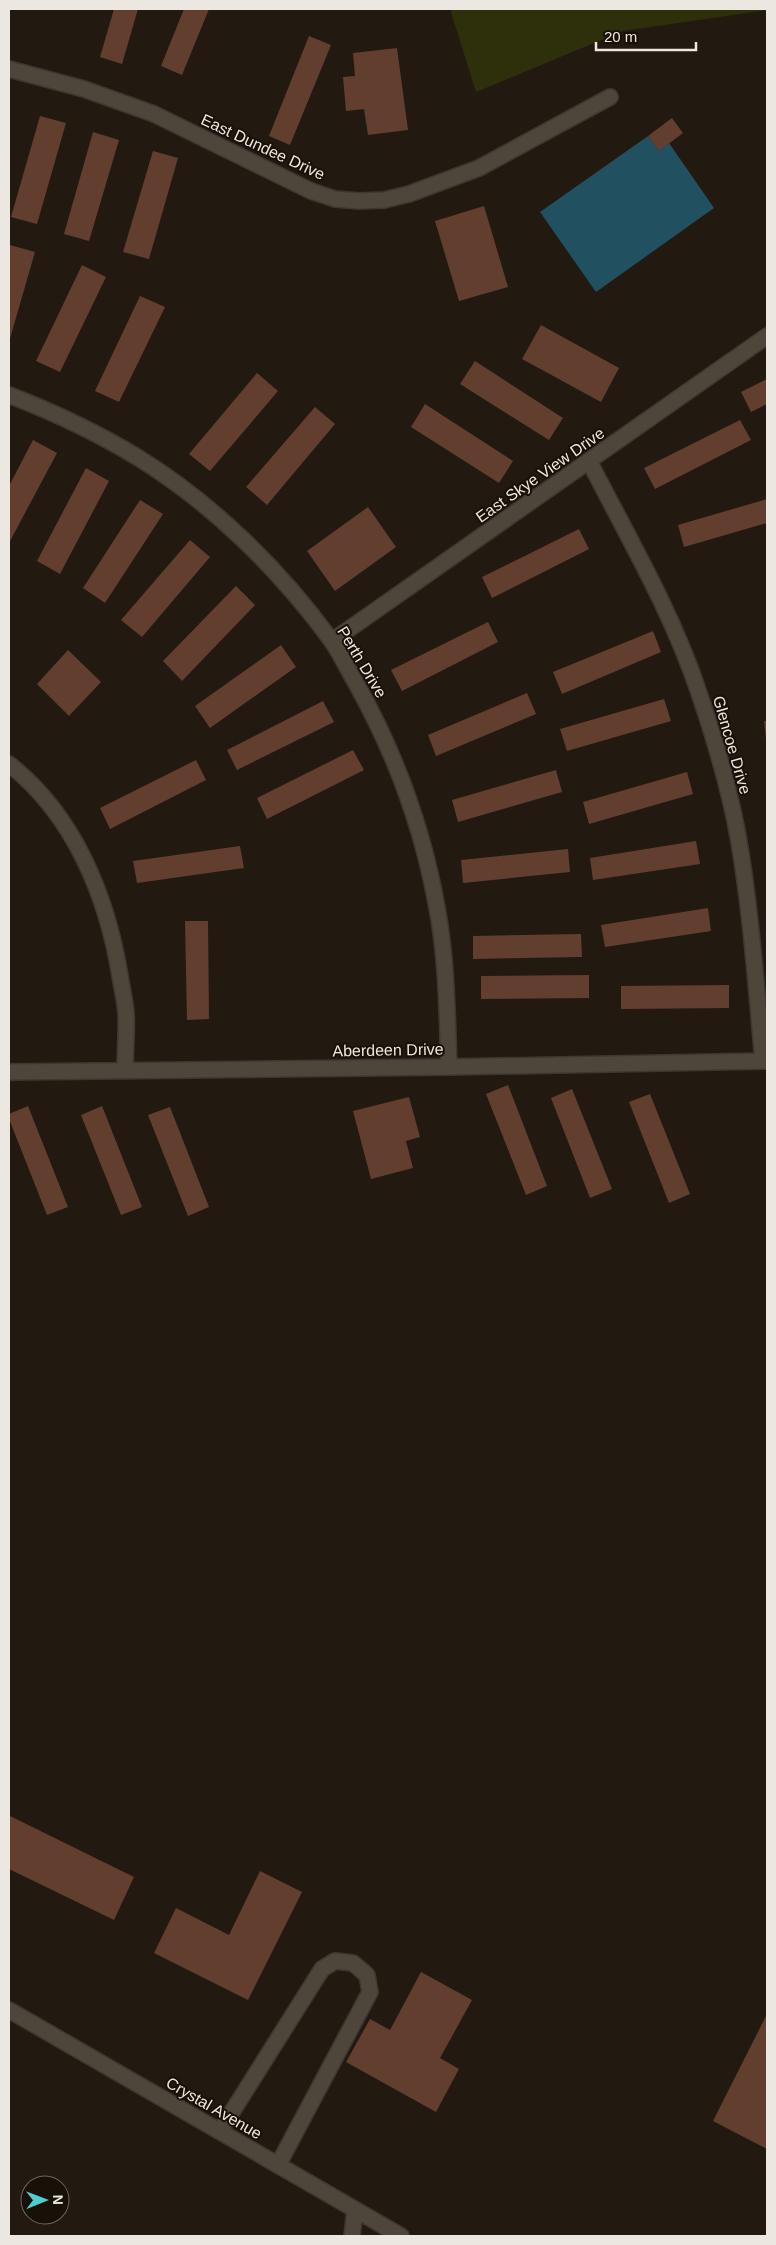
<svg xmlns="http://www.w3.org/2000/svg" width="776" height="2245" font-family="Arial,sans-serif">
<style>
.green{fill:#2d300a}
.water{fill:#215060}
.building{fill:#623e2e}
.lines{fill:none;stroke-linecap:round;stroke-linejoin:round}
.service-casing{stroke:#3d3732;stroke-width:18}
.minor-casing{stroke:#3d3732;stroke-width:18}
.tertiary-casing{stroke:#3d3732;stroke-width:18}
.service{stroke:#4e463b;stroke-width:15}
.minor{stroke:#4e463b;stroke-width:15}
.tertiary{stroke:#4e463b;stroke-width:15}
.labels{text-anchor:middle;dominant-baseline:central;stroke-width:4;stroke-linejoin:round;paint-order:stroke}
.street-label{font-size:16px;fill:#ede7e1;stroke:#181108}
</style>
<rect width="100%" height="100%" fill="#221a11"/>
<path class="green" d="M450 9H767V10L623 31 476 92Z"/>
<path class="water" d="M648 136 659 151 669 143 714 208 596 292 540 212Z"/>
<path class="building" d="M114 9H138L122 64 100 57Z
M184 9H209L182 75 161 66Z
M309 36 331 45 290 145 269 136Z
M397 48 408 130 368 135 364 109 346 111 343 77 355 76 353 53Z
M40 116 66 123 37 224 11 217Z
M672 118 683 133 659 151 648 136Z
M93 132 119 140 89 241 64 234Z
M153 151 178 158 149 259 123 252Z
M484 206 508 287 459 301 435 221Z
M10 245 35 252 9 342V248Z
M82 265 106 277 60 372 36 361Z
M140 296 165 307 119 402 95 391Z
M541 325 619 368 601 402 522 359Z
M475 361 563 418 549 440 460 384Z
M257 373 278 391 210 471 189 454Z
M767 379V404L751 412 741 392Z
M425 404 513 461 499 483 411 427Z
M315 407 335 424 267 505 246 487Z
M740 420 751 440 655 489 644 468Z
M33 440 57 453 9 543V486Z
M86 468 109 481 60 574 37 561Z
M767 499V523L684 547 678 525Z
M140 500 163 514 105 603 83 588Z
M368 507 396 547 335 591 307 551Z
M579 529 589 549 492 598 482 577Z
M190 540 210 557 142 637 121 620Z
M236 586 255 605 182 681 163 661Z
M488 622 498 642 402 691 391 670Z
M653 631 661 652 562 694 553 672Z
M281 645 296 667 210 728 195 706Z
M68 650 101 682 69 716 37 684Z
M527 693 536 714 436 756 428 735Z
M664 699 671 721 567 751 560 729Z
M323 701 334 722 237 770 227 750Z
M764 721H767V739H766Z
M353 750 364 770 267 819 257 798Z
M196 760 206 780 110 829 100 808Z
M556 770 562 792 458 822 452 800Z
M687 772 693 794 589 824 583 802Z
M696 841 700 864 593 880 590 858Z
M240 846 244 868 137 883 133 861Z
M568 849 570 872 463 883 461 860Z
M708 908 711 931 605 947 601 925Z
M185 921H208L209 1019 187 1020Z
M581 934 582 957 473 959V936Z
M589 975V998L481 999V976Z
M729 985V1008L621 1009V986Z
M508 1085 547 1186 526 1195 486 1094Z
M572 1089 612 1189 590 1198 551 1098Z
M650 1094 690 1194 669 1203 629 1102Z
M409 1097 420 1137 406 1141 413 1168 371 1179 353 1111Z
M28 1106 68 1207 47 1215 9 1119V1114Z
M102 1106 142 1207 121 1215 81 1115Z
M170 1107 209 1207 188 1216 148 1115Z
M10 1816 134 1877 114 1920 9 1869Z
M260 1871 302 1892 248 2000 154 1953 176 1908 229 1935Z
M421 1972 472 2000 440 2058 459 2069 436 2112 346 2062 370 2019 390 2030Z
M767 2014V2149L713 2121Z"/>
<g class="lines">
<defs>
<path id="service" d="M220 2131 322 1969 335 1961 353 1963 367 1975 370 1992 278 2165"/>
<path id="minor" d="M9 69 84 89 154 114 311 191 335 199 359 201 384 200 409 194 479 168 610 97
M9 395C53 412 96 432 137 457 212 503 279 569 331 640 341 654 348 670 357 685 396 755 423 829 437 908 447 960 447 1014 449 1067
M589 461C628 537 672 612 699 693 715 740 729 787 738 836 751 910 756 986 763 1061
M332 641 767 336
M9 764C74 815 107 896 120 976 122 988 125 1001 126 1013 127 1032 125 1052 125 1071
M9 1072 449 1067 767 1061
M352 2236 355 2210"/>
<path id="tertiary" d="M9 2010 401 2236"/>
</defs>
<use href="#service" class="service-casing"/>
<use href="#minor" class="minor-casing"/>
<use href="#tertiary" class="tertiary-casing"/>
<use href="#service" class="service"/>
<use href="#minor" class="minor"/>
<use href="#tertiary" class="tertiary"/>
</g>
<g class="labels">
<g class="street-label">
<text transform="translate(263 147) rotate(25)">East Dundee Drive</text>
<text transform="translate(540 475) rotate(-35)">East Skye View Drive</text>
<text transform="translate(362 662) rotate(59)">Perth Drive</text>
<text transform="translate(732 745) rotate(74)">Glencoe Drive</text>
<text transform="translate(388 1050) rotate(-1)">Aberdeen Drive</text>
<text transform="translate(214 2108) rotate(30)">Crystal Avenue</text>
</g>
</g>
<rect width="776" height="2245" fill="none" stroke="#ede7e1" stroke-width="20"/>
<g transform="translate(45 2200) rotate(89)"><circle r="24" fill="#181108" stroke="#6d675f"/>
<path d="M0-4L9 19L0 12L-9 19Z" fill="#52cdcd"/>
<text y="-8" font-size="14" font-weight="bold" text-anchor="middle" fill="#ede7e1">N</text>
</g>
<path d="M596 42v8h100v-8" fill="none" stroke="#ede7e1" stroke-width="2.5"/>
<text x="604" y="42" font-size="15" fill="#ede7e1" stroke="#181108" stroke-width="4" paint-order="stroke">20 m</text>
</svg>
